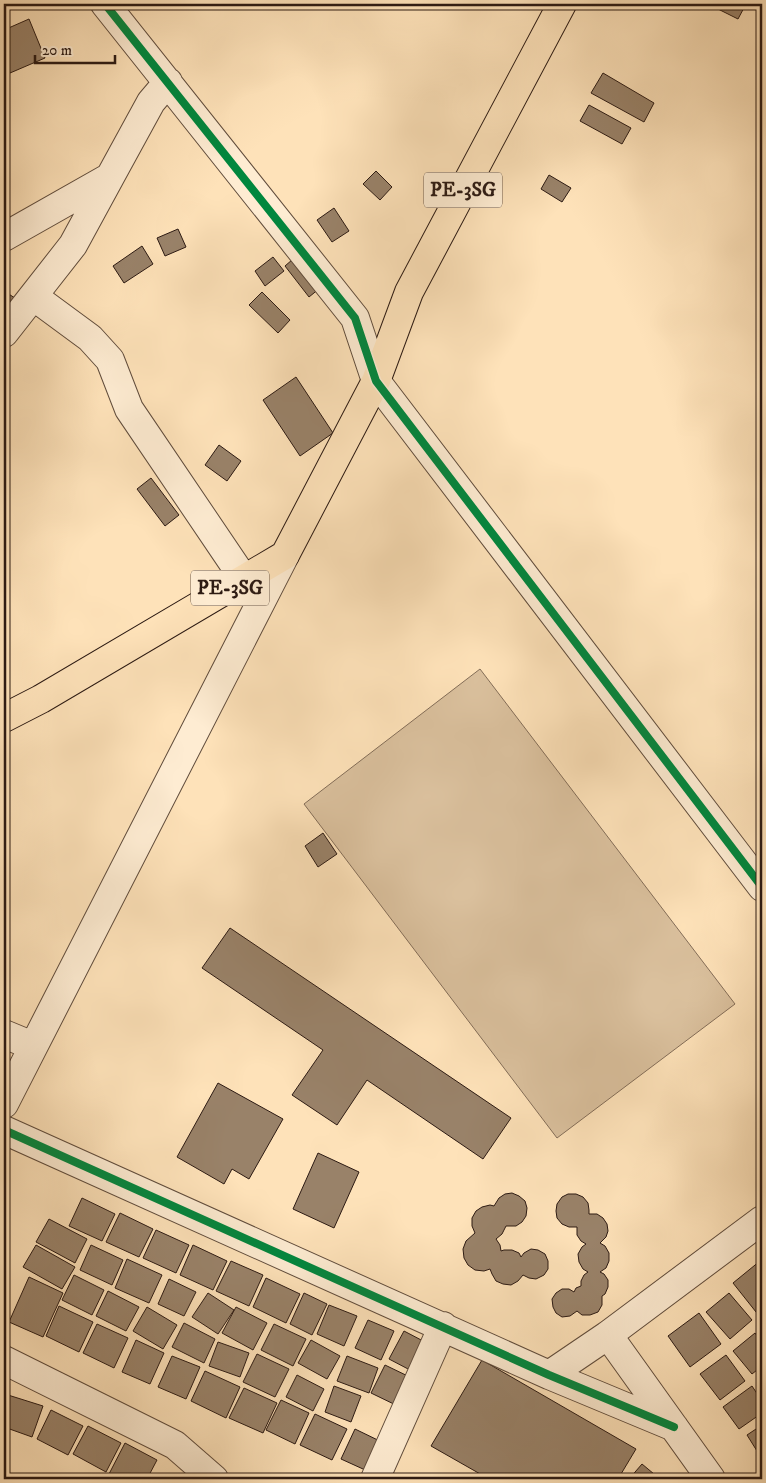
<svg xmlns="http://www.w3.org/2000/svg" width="766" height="1483" font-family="'IM FELL DW Pica',serif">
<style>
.green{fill:#dac09d;stroke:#836d58}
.building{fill:#998269;stroke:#2c1a13}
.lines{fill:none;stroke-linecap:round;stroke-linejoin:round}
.minor-casing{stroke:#604c3c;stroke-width:30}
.major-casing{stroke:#2c1a13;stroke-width:30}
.minor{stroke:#feecd2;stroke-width:28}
.major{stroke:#fee2b9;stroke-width:28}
.cycleway-casing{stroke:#feecd2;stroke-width:11}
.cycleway{stroke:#00873e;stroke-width:8}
.labels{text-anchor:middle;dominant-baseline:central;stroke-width:4;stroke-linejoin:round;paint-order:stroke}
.shield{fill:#feecd2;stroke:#6b594c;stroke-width:1}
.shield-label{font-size:20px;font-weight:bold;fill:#2c1a13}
</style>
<rect width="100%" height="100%" fill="#fee2b9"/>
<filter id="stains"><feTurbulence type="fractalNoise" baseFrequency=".004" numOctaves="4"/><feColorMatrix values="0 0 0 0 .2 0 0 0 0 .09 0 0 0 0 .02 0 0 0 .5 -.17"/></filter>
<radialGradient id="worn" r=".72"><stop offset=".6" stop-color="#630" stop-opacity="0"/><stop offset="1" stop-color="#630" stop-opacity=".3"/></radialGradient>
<path class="green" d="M480 669 735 1004 557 1138 304 804Z"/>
<path class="building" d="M721 4H746L738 19 718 9Z
M29 19 45 58 10 73 4 59V30Z
M603 73 654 103 644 122 591 93Z
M589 105 631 128 622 144 580 121Z
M376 171 392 187 380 200 363 184Z
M549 175 571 188 562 202 541 189Z
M334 208 349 231 332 242 317 220Z
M178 229 186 247 165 256 157 238Z
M142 246 153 264 124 283 113 266Z
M300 253 325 284 309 297 285 266Z
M273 257 284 271 265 286 255 271Z
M4 291 18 300 4 321Z
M262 292 290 320 278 333 249 305Z
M296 377 333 433 300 456 263 400Z
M219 445 241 461 227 481 205 465Z
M151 478 179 515 165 526 137 489Z
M323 833 337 854 318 867 305 846Z
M230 928 511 1118 483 1159 367 1080 337 1125 292 1095 323 1050 202 968Z
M218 1083 283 1119 249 1179 232 1169 224 1184 177 1157Z
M318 1153 359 1172 334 1228 293 1209Z
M512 1193 519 1196 525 1201 527 1208 526 1216 522 1222 516 1226H506L502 1234 496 1239 500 1245 501 1251 504 1250H512L519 1253 521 1257 524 1253 531 1249 538 1250 545 1254 548 1261V1269L544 1275 536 1279 529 1278 523 1275 518 1281 511 1285 503 1284 496 1281 492 1274 490 1269 484 1271 475 1270 468 1265 464 1258 463 1249 466 1241 475 1233 472 1226V1218L476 1211 482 1207 490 1205 494 1206 499 1198 505 1194Z
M568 1194H576L583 1197 588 1203 589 1210V1214H597L603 1218 607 1224 608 1231 606 1237 600 1243 605 1246 609 1253V1261L606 1268 600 1272 604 1274 608 1280V1287L605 1294 602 1296V1305L598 1312 590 1315H582L577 1311 570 1316 562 1317 556 1313 553 1307 552 1299 556 1293 562 1289H569L574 1292 576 1288 581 1286V1281L584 1275 588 1272 583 1269 579 1262 578 1254 582 1247 586 1244 581 1241 577 1235V1227H569L562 1224 557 1218 556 1211 557 1204 562 1197Z
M82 1198 115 1214 102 1241 69 1226Z
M120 1213 153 1229 139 1257 106 1242Z
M49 1219 87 1239 75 1263 36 1242Z
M156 1230 189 1245 176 1273 143 1258Z
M36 1245 75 1267 62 1289 23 1267Z
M91 1245 123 1260 112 1285 80 1270Z
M193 1245 227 1261 213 1290 180 1275Z
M127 1259 162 1275 149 1303 115 1288Z
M231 1261 263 1275 249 1306 216 1291Z
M760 1261 762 1264V1315L760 1317 733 1283Z
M74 1275 104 1290 92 1315 62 1300Z
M29 1277 63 1293 43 1337 9 1322Z
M266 1278 300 1294 286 1323 253 1307Z
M169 1279 196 1292 184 1316 158 1304Z
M108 1291 139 1307 126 1331 96 1316Z
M208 1293 234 1310 218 1334 192 1317Z
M304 1293 327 1304 312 1335 290 1324Z
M729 1293 752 1320 730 1339 706 1312Z
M329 1305 357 1316 344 1346 317 1334Z
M59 1306 93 1322 79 1352 46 1336Z
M147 1307 177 1325 163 1349 133 1331Z
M236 1307 267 1323 253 1350 222 1333Z
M699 1313 721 1344 690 1367 668 1336Z
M368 1320 394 1331 381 1360 355 1348Z
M184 1323 215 1339 204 1363 172 1347Z
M97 1324 128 1338 114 1368 83 1353Z
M274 1324 306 1339 293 1366 261 1350Z
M404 1331 425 1342 410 1370 389 1359Z
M755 1333 762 1343V1366L752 1374 733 1351Z
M136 1340 164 1353 150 1384 122 1372Z
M311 1340 340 1356 327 1379 298 1363Z
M218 1342 249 1353 240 1377 209 1366Z
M257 1354 289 1369 275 1397 243 1382Z
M726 1355 745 1381 720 1400 700 1374Z
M172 1356 200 1367 186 1399 158 1387Z
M347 1356 378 1368 369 1393 337 1381Z
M482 1360 636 1449 618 1479H489L431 1446Z
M385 1365 416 1380 402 1408 371 1393Z
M205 1371 240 1387 226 1418 191 1401Z
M297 1375 324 1389 313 1411 286 1397Z
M334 1386 361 1396 351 1422 325 1412Z
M752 1386 762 1401V1413L739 1429 723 1407Z
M244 1388 277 1403 263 1433 229 1418Z
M8 1395 43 1406 32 1437 4 1427V1407Z
M281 1400 309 1413 295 1444 266 1430Z
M51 1410 83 1426 68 1455 37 1439Z
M315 1414 347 1429 332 1460 300 1445Z
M762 1425V1459L747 1435Z
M88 1426 121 1443 106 1472 73 1454Z
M355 1429 388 1445 374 1474 341 1459Z
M125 1443 157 1460 147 1479H118L109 1474Z
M642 1464 660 1479H629Z"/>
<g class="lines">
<defs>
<path id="minor" d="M105 4 355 318 376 381 762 887
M4 237 110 177 151 102 168 82
M33 296 90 338 110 360 129 409 244 579
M4 333 73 245 110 177
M4 1034 33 1046
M4 1104 285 555
M4 1130 549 1375 674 1427
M608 1335 711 1479
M4 1360 175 1445 214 1479
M549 1375 608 1335 762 1220
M375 1479 443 1326"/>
<path id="major" d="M4 718 41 699 285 555 376 381 409 292 562 4"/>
</defs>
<use href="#minor" class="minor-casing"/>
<use href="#major" class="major-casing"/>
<use href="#minor" class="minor"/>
<use href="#major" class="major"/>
<defs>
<path id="cycleway" d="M105 4 355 318 376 381 762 887
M4 1130 549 1375 674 1427"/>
</defs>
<use href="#cycleway" class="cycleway-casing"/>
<use href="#cycleway" class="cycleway"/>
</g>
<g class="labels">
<g class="shield">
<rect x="424" y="172.5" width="78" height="35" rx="4"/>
<rect x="191" y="570.5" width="78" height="35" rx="4"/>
</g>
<g class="shield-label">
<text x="463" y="190">PE-3SG</text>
<text x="230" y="588">PE-3SG</text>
</g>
</g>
<rect width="766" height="1483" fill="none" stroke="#fee2b9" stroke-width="20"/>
<rect x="5" y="5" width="756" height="1473" fill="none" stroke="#2c1a13" stroke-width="2.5"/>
<rect x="10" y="10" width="746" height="1463" fill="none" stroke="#2c1a13"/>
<path d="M35 55v8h80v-8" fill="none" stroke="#2c1a13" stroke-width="2.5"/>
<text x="42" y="55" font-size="15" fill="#2c1a13" stroke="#feecd2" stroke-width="4" paint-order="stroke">20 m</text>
<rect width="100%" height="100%" filter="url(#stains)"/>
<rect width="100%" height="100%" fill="url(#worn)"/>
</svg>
